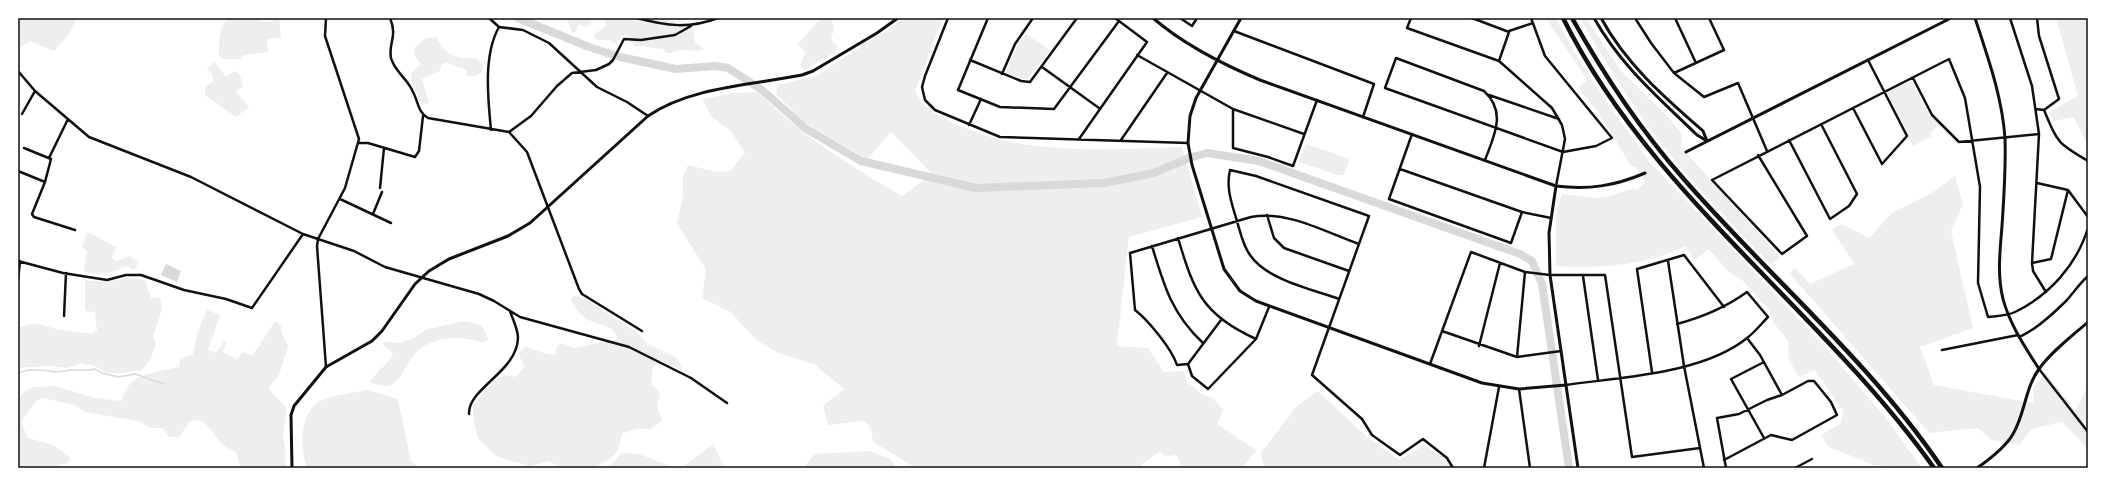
<svg xmlns="http://www.w3.org/2000/svg" width="2106" height="486" font-family="Bitter,serif">
<style>
.green{fill:#eee}
.water{fill:#d9d9d9}
.lines{fill:none;stroke-linecap:round;stroke-linejoin:round}
.stream{stroke:#d9d9d9;stroke-width:1.5}
.river{stroke:#d9d9d9;stroke-width:8}
.minor{stroke:#111;stroke-width:2.5}
.tertiary{stroke:#111;stroke-width:3}
.motorway{stroke:#111;stroke-width:4.5}
.neatline{fill:none;stroke:#111;stroke-width:1.5}
</style>
<rect width="100%" height="100%" fill="#fff"/>
<path class="green" d="M18 18H77L67 37 54 51 30 41 18 49Z
M227 18C235 18 244 16 252 18 265 21 265 25 279 18L281 38 267 39 268 52 241 56 242 59H222L219 55C219 40 219 31 227 18Z
M567 18H590L592 21 590 25 585 27 578 24 576 32 572 33Z
M605 18H661L672 21 689 23 694 29 695 42 704 49C696 53 690 49 682 50 676 50 673 54 666 53L663 49C654 49 644 44 635 47L627 36 622 35 617 43 614 44 611 40H596L594 35 606 25Z
M905 18H943L915 91C918 95 920 102 925 106 932 113 944 118 954 123 1025 157 1106 149 1182 147L1202 217 1129 237 1117 346 1148 348 1164 372 1184 371 1187 382 1203 395 1213 398 1223 410 1217 424 1256 450 1244 466 1246 468H1182L1177 456 1174 455 1166 457 1160 451 1141 465V468H916L873 442 871 428 865 421 828 425 823 406 844 389 814 364 778 353 755 339 731 312 702 298 706 269 677 224 683 194V176L688 165 717 172 730 171 745 153 731 131 711 116 702 99 734 93 758 92C800 135 850 166 902 196L932 174 891 132 867 159 804 122 776 94 778 85 816 76Z
M1546 18H1556L1575 53 1603 97 1649 161 1826 348 1885 417 1922 468 1874 465 1829 447 1821 435 1841 423 1843 411 1815 370 1799 377 1789 360 1788 341 1774 323 1769 310 1743 281 1728 271 1709 249 1694 260 1686 246C1648 265 1599 269 1556 266V216L1562 194 1593 198 1607 197 1634 188 1635 191 1645 183 1636 167H1632L1598 112 1578 88 1587 80Z
M1580 18H1586L1621 71 1667 116 1682 134 1681 147 1780 257 1771 265C1732 224 1692 183 1657 138 1628 100 1604 59 1580 18Z
M2056 18H2088V146L2074 117 2054 121 2049 112 2078 96Z
M819 20H832L834 29 831 39 838 47 836 52 803 70 800 65 805 53 798 44Z
M1026 34 1050 50 1028 79 1020 78 1006 72 1018 44Z
M436 37C446 55 455 59 475 58L483 65 482 72 476 76H467V70L445 62 441 65 440 71 422 79 429 103 421 104 411 80V74L421 64 414 54V48L424 39Z
M215 62 226 77 235 71 240 75 243 87 236 91 249 107 236 117 205 95V87L213 82V75L207 68Z
M1911 80 1930 116 1939 124 1929 134 1932 136 1913 146 1887 92Z
M1306 144 1350 159 1344 175H1338L1299 162Z
M1955 176 1963 204 1951 231 1973 328 1920 347 1934 385 2033 403 2034 386 2046 373 2075 411 2088 387V451L2080 440 2062 422 2031 429 2020 445 1992 440 1978 428 1929 433 1790 274 1794 267 1810 284 1854 264 1832 229 1842 224 1869 238 1892 213 1932 193Z
M90 233 116 247 112 257 116 261 130 256 139 262 134 270 126 266C111 273 101 277 84 272L87 251 82 247 87 234Z
M126 278 145 280 151 298 160 297 162 308 153 337 156 343 151 358 142 370 122 373H107L95 366 81 363 67 368 48 366 18 368V329C35 319 41 326 57 329 69 331 81 332 92 334L97 331 95 312 85 311V280L106 282Z
M574 295 587 300 638 333 646 343 677 358 683 371 662 361 653 367 651 384 660 393 657 406 662 421 650 429H637L623 433C619 439 620 446 617 451 607 467 580 471 562 468 558 467 553 463 548 461L530 466 498 457 478 439C476 430 472 417 473 407 475 399 496 380 504 375L515 377 525 367 518 353 525 347C534 348 548 356 555 355L557 346 562 343 573 348 618 339C613 326 607 327 596 323 585 320 574 309 571 299Z
M207 310 220 315 208 350 216 353 224 341 227 342 223 352 237 360 242 352 253 355 275 321 282 326 281 331 288 346 279 375 268 388 287 409 283 436 285 446 286 468H241L236 452C228 448 222 445 217 438 208 428 206 417 190 421L179 437H169L163 428H151L138 421 84 412 75 405 43 398 36 401 21 422 28 438 53 445 70 457 69 462 52 468H18V399L24 392 34 387 55 386 95 398 121 401C124 396 126 388 130 384 142 372 163 371 179 367L180 359 193 354 198 331Z
M465 321 482 326 488 339 484 343C463 336 435 334 417 352 400 368 402 396 370 382 378 370 384 367 393 356L391 351 383 345 384 342 399 343 412 339 427 329Z
M368 390 398 399 411 461 420 468H308C298 450 300 410 322 400 336 394 353 393 368 390Z
M1318 391 1367 437 1399 460 1424 445 1445 460 1449 468H1268L1263 464 1261 453 1297 406Z
M713 444 725 468H682Z
M869 451 890 459 897 468H804L814 454Z
M621 453 639 454 675 468H609Z"/>
<path class="water" d="M166 264 181 271 177 282 161 275Z"/>
<g class="lines">
<path class="stream" d="M18 373C31 368 42 370 55 372 61 372 68 370 74 370 81 370 87 371 95 369L102 373 118 377 135 374 164 384"/>
<path class="river" d="M518 18 589 47 620 57 676 69 715 66 728 68 762 90 805 128 861 161 976 188 1104 183 1154 173 1189 158 1207 153 1259 161 1520 254 1532 261 1542 284 1569 468"/>
<path class="minor" d="M326 18 325 36 359 139 345 188 318 239 317 246 326 367
M390 18C398 37 388 43 391 58 394 71 408 79 413 92 418 101 418 113 428 118L509 132 527 152 579 289 582 294 642 331
M489 18 499 27 523 30 549 43 597 87 627 102 648 116
M637 18C667 26 689 29 718 18
M948 18 925 76 922 87 925 100 935 110 1000 137 1188 143
M988 18 958 90 1000 107 1054 109 1119 21
M1180 18 1192 26 1197 18
M1411 18 1407 28 1499 61 1552 108 1562 125 1565 139 1556 186
M1472 18 1509 32 1499 61
M1635 18 1651 43 1674 73 1704 97 1738 83 1767 151
M1675 18 1696 63
M2010 18 2032 86 2039 134 2032 263 2033 271 2046 292
M2037 18 2039 36 2059 99 2044 110
M1234 31 1374 84 1363 117
M1509 31 1533 23
M1137 55 1233 109 1304 134
M970 60 1021 81 1030 82 1077 18
M1042 67 1099 108
M18 71 35 91 89 137 191 177 303 234 354 251 385 267 479 294 494 301 520 317 629 347 691 378 727 403
M1674 73 1724 50 1709 18
M1002 74 1015 44 1033 18
M1913 78 1932 115 1959 142 2039 134
M1489 95 1559 119
M1853 108 1882 164 1907 136 1868 60
M1233 109V148L1268 157 1293 166 1317 100
M2036 109 2044 110C2058 143 2057 143 2088 161
M22 114 35 91
M969 125 981 99
M491 130C488 99 483 55 499 27
M509 132 531 116 557 86 572 73 596 70 609 64 613 60 624 39 641 40 675 35 691 26
M1412 134 1389 199 1511 243 1522 212
M1079 139 1147 42 1115 18
M1121 140 1167 73
M1789 140 1830 219 1849 206 1857 194 1821 124
M359 143H368L415 157 419 151 423 116
M24 148 51 159 45 182 32 214 34 217 75 230
M1758 155 1807 236 1782 254 1712 180 1949 59 1965 98 1980 187 1978 283 1988 317C1997 316 2007 316 2015 312 2050 295 2077 264 2088 228
M49 158 68 119
M1485 160C1494 136 1507 112 1484 91L1396 58 1385 88 1563 152 1596 146 1612 138 1545 56 1531 18
M1400 169 1522 212 1551 218
M18 171 45 182
M2037 183 2068 190 2088 217
M380 188 384 148
M340 199 391 223
M373 214 382 192
M1267 215 1274 238 1284 248 1349 271
M1178 238C1194 292 1203 315 1256 339
M1152 246C1164 286 1172 314 1203 343
M18 261 63 273 107 280 126 275H141L184 290 226 299 252 308 303 234
M1668 261 1684 366 1704 468
M2032 263 2051 259 2068 190
M1583 276 1598 380
M18 280 20 261
M1339 299C1311 289 1267 280 1250 255 1242 244 1240 230 1236 218 1231 201 1226 187 1230 170L1256 176 1369 216 1312 375 1362 419 1372 435 1400 455 1423 439 1447 458 1453 468
M64 316 66 273
M1221 320 1188 364 1192 376 1208 389 1256 339 1269 307
M1442 331 1517 357 1561 351
M2019 337C2036 330 2054 313 2067 300 2074 292 2080 283 2088 276
M1479 346 1500 263
M1942 350 2018 335
M1517 357 1525 272
M1764 362 1731 379 1764 438
M1188 364 1177 365C1172 349 1148 320 1135 310L1130 253 1251 217C1287 210 1325 232 1359 244
M1430 364 1471 252 1525 272 1550 275H1605L1632 457 1700 448
M2039 369 2088 432
M1652 372 1637 269 1684 255 1724 307
M1566 385C1620 377 1703 374 1747 338 1755 332 1761 324 1768 317L1747 292C1725 308 1703 317 1677 324
M1519 389 1530 468
M469 414C468 388 517 372 518 338 518 329 513 320 510 311
M1724 460 1771 435 1792 440 1837 415 1831 402 1814 381H1808L1782 395
M1484 468 1499 387
M1726 468 1717 418 1739 414 1767 400 1782 395 1760 355 1747 338
M1795 468 1812 459"/>
<path class="tertiary" d="M1153 18C1184 45 1222 64 1260 80L1556 186C1588 190 1615 186 1645 173
M1241 18 1196 98 1190 116 1188 143 1192 165 1224 269 1240 291 1256 301 1482 383 1519 389 1566 385
M1594 18C1621 66 1658 97 1697 135L1707 141
M1601 18C1626 64 1664 97 1703 131L1707 141
M1975 18C1988 58 2002 96 2005 138 2006 168 2004 197 2002 226 2000 251 1997 275 2003 299 2010 325 2025 347 2039 369
M1686 152 1951 18
M1556 186 1549 233 1550 275 1578 468
M292 468 291 415 294 406 326 367 372 341 382 331 415 284 429 271 449 259 508 236 530 223 648 116C690 87 752 85 802 75L813 71 877 33 898 18
M1977 468C1990 459 2005 448 2013 434 2025 414 2025 388 2039 369 2052 351 2071 337 2088 322"/>
<path class="motorway" d="M1563 18C1651 195 1821 309 1934 468
M1572 18C1604 75 1639 128 1682 177 1767 275 1869 360 1942 468"/>
</g>
<rect width="2106" height="486" fill="none" stroke="#ffffff" stroke-width="38"/>
<rect x="19" y="19" width="2068" height="448" class="neatline"/>
</svg>
